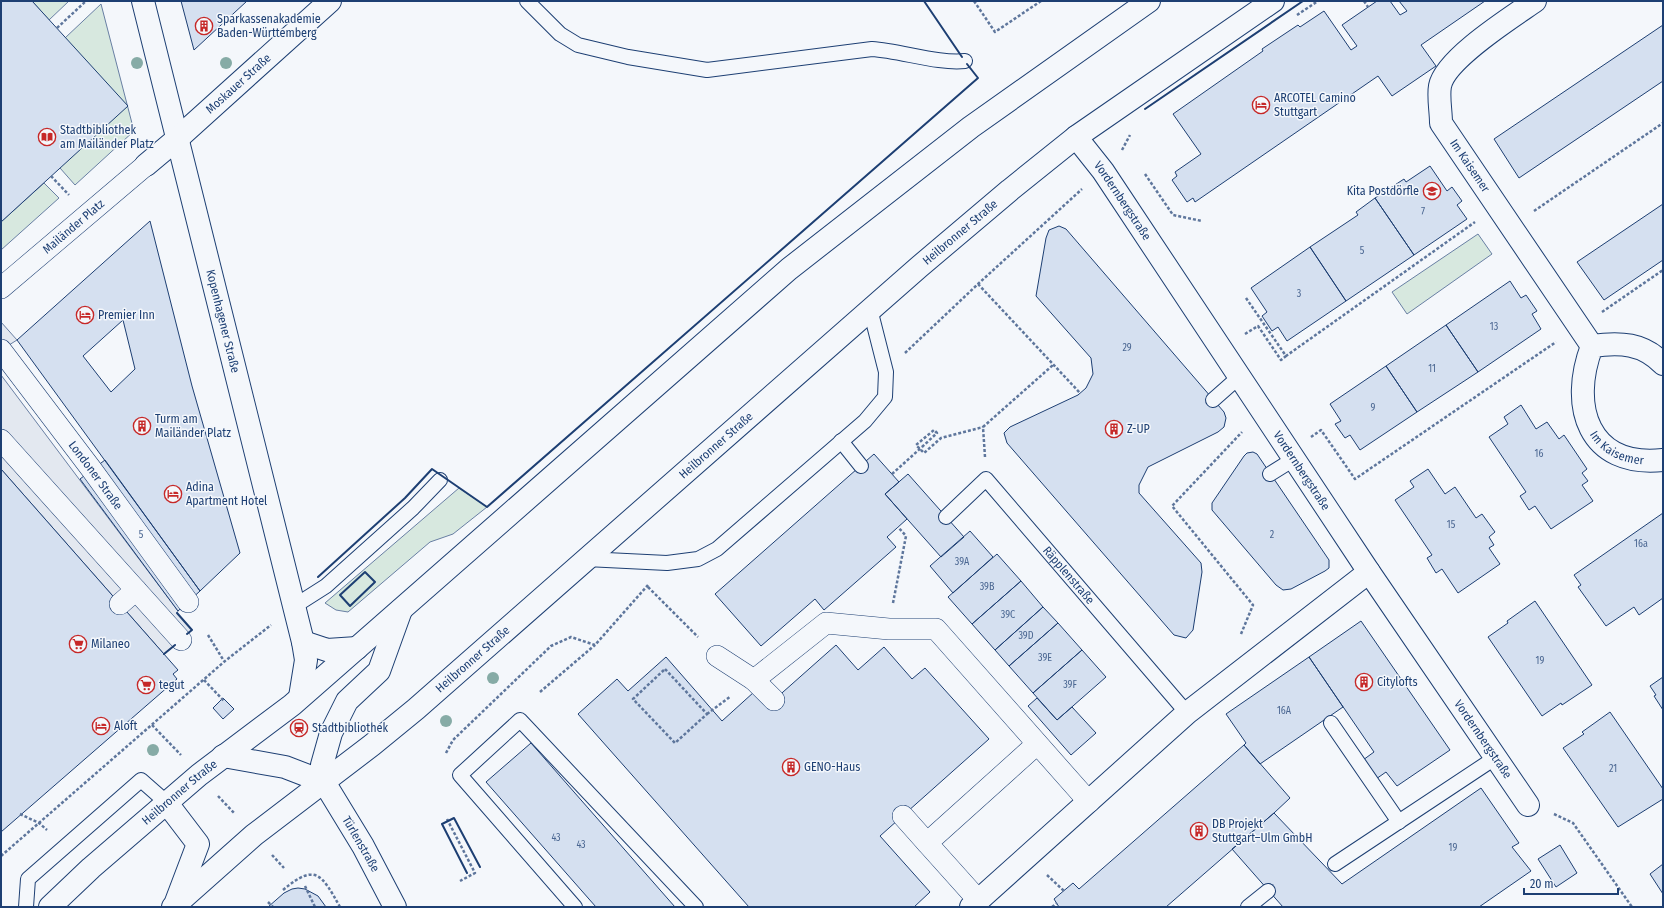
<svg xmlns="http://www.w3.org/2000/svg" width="1664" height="908" font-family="'Fira Sans Condensed',sans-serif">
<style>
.green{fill:#d7e8df;stroke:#687fa3}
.parking{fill:#e3e8f0;stroke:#687fa3}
.building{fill:#d5e0f0;stroke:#1d3f73;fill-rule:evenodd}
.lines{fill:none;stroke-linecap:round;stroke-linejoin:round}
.service-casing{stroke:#1d3f73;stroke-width:16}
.pedestrian-casing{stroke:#1d3f73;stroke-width:22}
.minor-casing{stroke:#1d3f73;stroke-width:24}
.tertiary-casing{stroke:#1d3f73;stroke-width:24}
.primary-casing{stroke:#1d3f73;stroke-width:24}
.path{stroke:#5e769c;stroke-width:2.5;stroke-dasharray:3 2;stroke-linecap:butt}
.service{stroke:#f4f7fb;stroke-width:14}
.pedestrian{stroke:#f4f7fb;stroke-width:21}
.minor{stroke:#f4f7fb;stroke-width:22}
.tertiary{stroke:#f4f7fb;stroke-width:22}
.primary{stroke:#f4f7fb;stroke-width:22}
.path-bridge{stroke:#5e769c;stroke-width:2.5;stroke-dasharray:3 2;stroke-linecap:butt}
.wall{stroke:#1d3f73;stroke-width:2}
.tree{fill:#86aba6}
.labels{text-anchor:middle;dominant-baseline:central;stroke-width:3;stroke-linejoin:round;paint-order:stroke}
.number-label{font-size:10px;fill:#4b6792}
.poi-label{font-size:12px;fill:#1d3f73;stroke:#f4f7fb;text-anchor:start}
.street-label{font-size:12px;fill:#1d3f73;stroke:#f4f7fb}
</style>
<rect width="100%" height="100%" fill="#f4f7fb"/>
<path class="green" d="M32 1H69L49 20Z
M101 4 134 131 75 185 60 168 65 38Z
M44 183 59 198 1 250V222Z
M1478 234 1492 254 1407 314 1392 292Z
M459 488 487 507 453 534 430 542 348 612 336 610 325 603Z"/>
<path class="parking" d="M1 322 17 340 1 350Z
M1 375 178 611 177 613 192 630 164 654 1 469Z"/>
<path class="building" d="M1 1H32L128 106 1 222Z
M181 1H247L194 50Z
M1377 1H1390L1400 15 1407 11 1399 1H1485L1421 45 1436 66 1392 96 1378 76 1195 202 1193 198 1187 202 1172 180 1177 176 1175 172 1201 154 1173 114 1263 51 1262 49 1298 25 1300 27 1324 11 1351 50 1357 46 1342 25Z
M1663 25V81L1519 178 1494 139Z
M1430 166 1447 191 1452 187 1462 201 1457 205 1467 219 1414 255 1375 198 1404 179 1406 182Z
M1375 198 1414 255 1346 301 1310 247 1358 215 1356 212Z
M1663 204V260L1604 300 1577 262Z
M150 221 192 386 240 553 200 591 17 340ZM123 320 135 369 111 392 83 356Z
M1059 226 1066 229 1224 412 1226 418 1224 427 1218 432 1148 467 1139 485V493L1201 563 1202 572 1193 630 1186 638 1174 635 1007 443 1004 433 1010 427 1078 395 1086 388 1093 374 1091 358 1036 296 1046 238 1049 230Z
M1310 247 1346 301 1287 341 1278 327 1272 331 1262 316 1267 312 1251 288Z
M1510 281 1521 298 1526 295 1537 311 1532 314 1541 329 1478 372 1446 325Z
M1446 325 1478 372 1417 412 1386 366Z
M1386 366 1417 412 1360 450 1350 435 1345 438 1335 424 1341 421 1330 404Z
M1521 405 1536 429 1547 422 1559 439 1564 435 1587 469 1582 473 1588 481 1582 485 1593 501 1551 529 1535 506 1529 510 1520 496 1526 492 1489 437 1508 424 1504 417Z
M1253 452 1257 454 1329 560V568L1325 571 1291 589 1283 590 1276 585 1212 510V503L1244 456 1247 453Z
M874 454 899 482 885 494 907 519 887 537 896 547 824 610 815 599 761 646 715 594Z
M105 460 200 591 178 611 80 479Z
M1 469 178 670 173 674 177 679 1 832Z
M1428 469 1445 494 1455 487 1476 518 1482 514 1495 532 1489 537 1494 545 1489 548 1500 564 1458 593 1442 569 1436 573 1427 558 1432 555 1395 500 1414 487 1410 481Z
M908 474 964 537 941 557 885 494Z
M1663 513V598L1639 615 1634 607 1606 626 1578 587 1581 585 1574 575Z
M970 531 993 557 953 593 930 566Z
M997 554 1021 581 972 624 948 597Z
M1021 581 1043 607 995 650 972 624Z
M1535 601 1592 685 1562 705 1561 703 1542 716 1488 637 1508 623 1507 621Z
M1043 607 1058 623 1009 666 995 650Z
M1361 621 1450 750 1397 786 1386 772 1376 779 1363 760 1374 752 1309 657Z
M1058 623 1082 650 1033 693 1009 666Z
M836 645 858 670 884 647 912 679 925 668 989 739 880 836 930 892 914 907H749L578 714 617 679 628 691 666 657 722 721 754 692 774 700Z
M1082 650 1106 677 1057 720 1033 693Z
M1309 657 1343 707 1260 764 1244 745 1246 743 1226 714Z
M1663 677V710L1654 696 1656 695 1650 686Z
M223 698 234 709 223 719 213 708Z
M1037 698 1057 720 1072 707 1096 733 1071 755 1028 706Z
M1610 712 1663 789V799L1618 827 1563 748 1584 734 1582 732Z
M531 743 675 907H596L486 782Z
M1244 745 1290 798 1274 813 1166 907H1059L1054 899 1073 883 1079 889Z
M1481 788 1519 843 1512 847 1531 871 1479 907H1283L1232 849 1274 813 1342 884Z
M1560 845 1577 873 1556 887 1538 859Z
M1663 864V894L1650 874Z
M298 888 305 889 318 896 326 907H268L284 893 292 889Z"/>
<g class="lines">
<defs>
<g id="service">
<path d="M527 1 560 34 578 45 628 57 707 70 872 49C901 51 939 64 965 61"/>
<path d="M1213 400 1239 377"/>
<path d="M841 441 861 466"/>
<path d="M1270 474 1294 459"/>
<path id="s1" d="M946 517 986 479 1187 713"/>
<path d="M586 559 667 563 698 559 717 549 865 421 885 397 886 372 870 309"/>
<path d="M293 607 326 586 413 508 440 480"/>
<path d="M1331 723 1399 822"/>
<path d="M1335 864 1495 758"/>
<path d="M26 907 28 879 141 780 166 802"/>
<path d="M575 907 460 775 520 720 696 907"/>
<path d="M1248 907 1268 891"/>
</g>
<g id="pedestrian">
<path id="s2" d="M1 288 146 165"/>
<path id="s3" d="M1 350 92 470 188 602"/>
<path d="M1 440 181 640"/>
<path d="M120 604 136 590"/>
<path d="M717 656 754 680"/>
<path d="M774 700 754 680 826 623 889 629H936L1089 802"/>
<path d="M903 816 927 843"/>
<path d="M979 901 927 843 1037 744"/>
</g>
<g id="minor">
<path id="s4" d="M143 1 303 642 306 660 300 697"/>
<path id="s5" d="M1535 1C1512 17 1445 59 1440 86 1438 97 1441 111 1441 123L1592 346"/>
<path id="s6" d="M1076 137 1103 171 1369 572 1528 805"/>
<path id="s7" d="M146 165 177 139 330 1"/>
<path id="s8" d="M1663 364C1643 343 1620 342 1592 346 1569 406 1588 468 1663 460"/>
<path d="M303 642 327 650 357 648"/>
<path d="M971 907 1187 713 1369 572"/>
</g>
<path id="tertiary" d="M223 756 285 767 324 782
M395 907 363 846 324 782 322 765 331 733 347 701 379 671 401 610"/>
<g id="primary">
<path d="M166 802 198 844 176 902"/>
<path id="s9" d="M50 907 91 868 199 775 292 705 789 269 971 127 1149 1"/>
<path id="s10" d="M173 907 254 835 372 745 416 709 919 267 1010 190 1076 137 1273 1"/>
</g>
</defs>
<use href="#service" class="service-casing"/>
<use href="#pedestrian" class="pedestrian-casing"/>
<use href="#minor" class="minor-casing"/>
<use href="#tertiary" class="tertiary-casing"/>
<use href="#primary" class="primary-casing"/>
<path class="path" d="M974 1 995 32 1041 1
M1364 1 1368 7
M1297 15 1318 1
M57 28 86 1
M1122 150 1130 135
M1145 174 1173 215 1202 221
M51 176 69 195
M1534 211 1663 123
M978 284 1080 393
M1246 298 1286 356 1475 222
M1602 312 1663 270
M1245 334 1258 326 1281 360 1286 356
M905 353 978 284 1082 189
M1311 437 1321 430 1355 479 1556 342
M922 447 937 433 934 430 916 445 924 453 941 438 983 427
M985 457 983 427 1053 365
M648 587 698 637
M893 603 906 536 898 527
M1241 634 1253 605 1172 506 1242 432
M208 635 224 661
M665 669 707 714 675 743 633 699Z
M204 680 224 701
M540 692 595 645
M707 714 731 696
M152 725 181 755
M446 753 453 740 551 646 571 637 595 645 648 585
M218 796 235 814
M20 814 39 823 47 830
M1554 814 1573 823 1632 907
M447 819 475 873 460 881
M272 855 284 868
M1 856 225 661 271 625
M1047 875 1064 891
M305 886 315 907
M283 890C316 862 322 875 340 907
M268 902 273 907
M1052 907 1057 903"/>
<use href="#service" class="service"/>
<use href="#pedestrian" class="pedestrian"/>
<use href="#minor" class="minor"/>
<use href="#tertiary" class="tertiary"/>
<use href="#primary" class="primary"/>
<path class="path-bridge" d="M892 474 922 447"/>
<path class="wall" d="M924 1 962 57
M1145 109 1303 1
M365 572 375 582 350 606 340 595Z
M318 577 405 498 432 469 487 507 978 78 967 64
M177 613 192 630 187 634
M164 654 175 645
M467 873 442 824 454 818 480 867"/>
</g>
<g class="tree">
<circle cx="137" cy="63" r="6"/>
<circle cx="226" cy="63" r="6"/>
<circle cx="493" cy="678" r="6"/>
<circle cx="446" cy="721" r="6"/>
<circle cx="153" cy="750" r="6"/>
</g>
<defs>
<symbol id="building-ring" viewBox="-11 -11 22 22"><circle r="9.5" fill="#f4f7fb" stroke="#c62828" stroke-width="1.5"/><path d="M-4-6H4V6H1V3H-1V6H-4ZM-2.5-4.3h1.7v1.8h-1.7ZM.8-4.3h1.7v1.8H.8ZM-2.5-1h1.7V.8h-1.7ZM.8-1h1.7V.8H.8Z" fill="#c62828"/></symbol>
<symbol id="hotel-ring" viewBox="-11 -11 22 22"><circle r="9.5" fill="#f4f7fb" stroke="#c62828" stroke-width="1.5"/><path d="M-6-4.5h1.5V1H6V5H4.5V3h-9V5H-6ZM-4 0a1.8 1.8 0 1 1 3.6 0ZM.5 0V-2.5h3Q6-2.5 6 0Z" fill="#c62828"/></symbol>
<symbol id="library-ring" viewBox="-11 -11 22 22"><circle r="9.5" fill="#f4f7fb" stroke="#c62828" stroke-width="1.5"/><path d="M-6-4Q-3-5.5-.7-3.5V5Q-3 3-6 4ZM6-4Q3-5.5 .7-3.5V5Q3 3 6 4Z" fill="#c62828"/></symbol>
<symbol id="school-ring" viewBox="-11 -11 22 22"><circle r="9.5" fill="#f4f7fb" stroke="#c62828" stroke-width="1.5"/><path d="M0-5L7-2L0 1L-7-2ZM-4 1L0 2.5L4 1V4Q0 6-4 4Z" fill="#c62828"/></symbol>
<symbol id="supermarket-ring" viewBox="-11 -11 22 22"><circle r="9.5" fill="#f4f7fb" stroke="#c62828" stroke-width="1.5"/><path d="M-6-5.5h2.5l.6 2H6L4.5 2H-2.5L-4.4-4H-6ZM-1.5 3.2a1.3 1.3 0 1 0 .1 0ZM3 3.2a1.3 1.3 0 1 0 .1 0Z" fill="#c62828"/></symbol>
<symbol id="station-ring" viewBox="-11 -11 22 22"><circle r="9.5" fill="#f4f7fb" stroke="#c62828" stroke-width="1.5"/><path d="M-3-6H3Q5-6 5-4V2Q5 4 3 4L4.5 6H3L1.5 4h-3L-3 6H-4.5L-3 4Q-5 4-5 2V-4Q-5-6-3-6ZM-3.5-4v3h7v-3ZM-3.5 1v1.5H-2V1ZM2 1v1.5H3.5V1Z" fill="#c62828"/></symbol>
</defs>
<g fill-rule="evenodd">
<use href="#building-ring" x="194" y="16" width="20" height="20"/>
<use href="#hotel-ring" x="1251" y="95" width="20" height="20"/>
<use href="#library-ring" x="37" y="127" width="20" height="20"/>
<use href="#school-ring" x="1422" y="181" width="20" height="20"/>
<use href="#hotel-ring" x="75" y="305" width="20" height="20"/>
<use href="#building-ring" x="132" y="416" width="20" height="20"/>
<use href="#building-ring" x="1104" y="419" width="20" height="20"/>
<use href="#hotel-ring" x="163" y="484" width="20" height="20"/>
<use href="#supermarket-ring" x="68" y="634" width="20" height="20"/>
<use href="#building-ring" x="1354" y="672" width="20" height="20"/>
<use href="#supermarket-ring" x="136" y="675" width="20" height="20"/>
<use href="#hotel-ring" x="91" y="716" width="20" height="20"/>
<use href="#station-ring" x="289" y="718" width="20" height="20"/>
<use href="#building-ring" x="781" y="757" width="20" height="20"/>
<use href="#building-ring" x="1189" y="821" width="20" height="20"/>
</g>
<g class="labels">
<g class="number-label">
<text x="1423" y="212">7</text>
<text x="1362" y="251">5</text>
<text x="1299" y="294">3</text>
<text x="1494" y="327">13</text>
<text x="1127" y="348">29</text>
<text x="1432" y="369">11</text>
<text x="1373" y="408">9</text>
<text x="1539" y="454">16</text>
<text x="1451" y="525">15</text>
<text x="141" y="535">5</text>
<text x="1272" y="535">2</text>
<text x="1641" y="544">16a</text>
<text x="962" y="562">39A</text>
<text x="987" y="587">39B</text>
<text x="1008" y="615">39C</text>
<text x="1026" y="636">39D</text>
<text x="1045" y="658">39E</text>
<text x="1540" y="661">19</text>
<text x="1070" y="685">39F</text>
<text x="1284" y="711">16A</text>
<text x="1613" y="769">21</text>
<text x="556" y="838">43</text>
<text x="581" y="845">43</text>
<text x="1453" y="848">19</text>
</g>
<g class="poi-label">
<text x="217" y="19">Sparkassenakademie<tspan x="217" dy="14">Baden-Württemberg</tspan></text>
<text x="1274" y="98">ARCOTEL Camino<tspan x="1274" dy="14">Stuttgart</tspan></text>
<text x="60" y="130">Stadtbibliothek<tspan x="60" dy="14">am Mailänder Platz</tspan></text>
<text x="1419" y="191" text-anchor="end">Kita Postdörfle</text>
<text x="98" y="315">Premier Inn</text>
<text x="155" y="419">Turm am<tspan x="155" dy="14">Mailänder Platz</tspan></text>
<text x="1127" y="429">Z-UP</text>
<text x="186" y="487">Adina<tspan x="186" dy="14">Apartment Hotel</tspan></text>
<text x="91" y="644">Milaneo</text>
<text x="1377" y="682">Citylofts</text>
<text x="159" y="685">tegut</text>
<text x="114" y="726">Aloft</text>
<text x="312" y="728">Stadtbibliothek</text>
<text x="804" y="767">GENO-Haus</text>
<text x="1212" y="824">DB Projekt<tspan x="1212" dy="14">Stuttgart–Ulm GmbH</tspan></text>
</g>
<g class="street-label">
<text stroke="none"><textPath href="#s7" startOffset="123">Moskauer Straße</textPath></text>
<text stroke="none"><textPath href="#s5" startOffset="218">Im Kaisemer</textPath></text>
<text stroke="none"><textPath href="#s6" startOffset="79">Vordernbergstraße</textPath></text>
<text stroke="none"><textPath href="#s2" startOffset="95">Mailänder Platz</textPath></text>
<text stroke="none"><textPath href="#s10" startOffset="1037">Heilbronner Straße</textPath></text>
<text stroke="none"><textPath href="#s4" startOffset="330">Kopenhagener Straße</textPath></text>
<text stroke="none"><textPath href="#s10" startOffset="713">Heilbronner Straße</textPath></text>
<text stroke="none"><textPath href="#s8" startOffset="196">Im Kaisemer</textPath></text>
<text stroke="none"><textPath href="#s6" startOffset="403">Vordernbergstraße</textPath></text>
<text stroke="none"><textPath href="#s3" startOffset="157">Londoner Straße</textPath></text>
<text stroke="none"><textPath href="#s1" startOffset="182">Räpplenstraße</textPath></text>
<text stroke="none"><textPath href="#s10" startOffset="389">Heilbronner Straße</textPath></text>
<text stroke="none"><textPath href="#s6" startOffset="727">Vordernbergstraße</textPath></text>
<text stroke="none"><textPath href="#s9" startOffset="173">Heilbronner Straße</textPath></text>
<text transform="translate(361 844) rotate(60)">Türlenstraße</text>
</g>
</g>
<rect width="1664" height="908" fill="none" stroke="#1d3f73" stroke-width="4"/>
<path d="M1524 888v6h94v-6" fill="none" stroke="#1d3f73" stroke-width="2"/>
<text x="1530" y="888" font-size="12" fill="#1d3f73" stroke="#f4f7fb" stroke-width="3" paint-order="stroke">20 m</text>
</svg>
